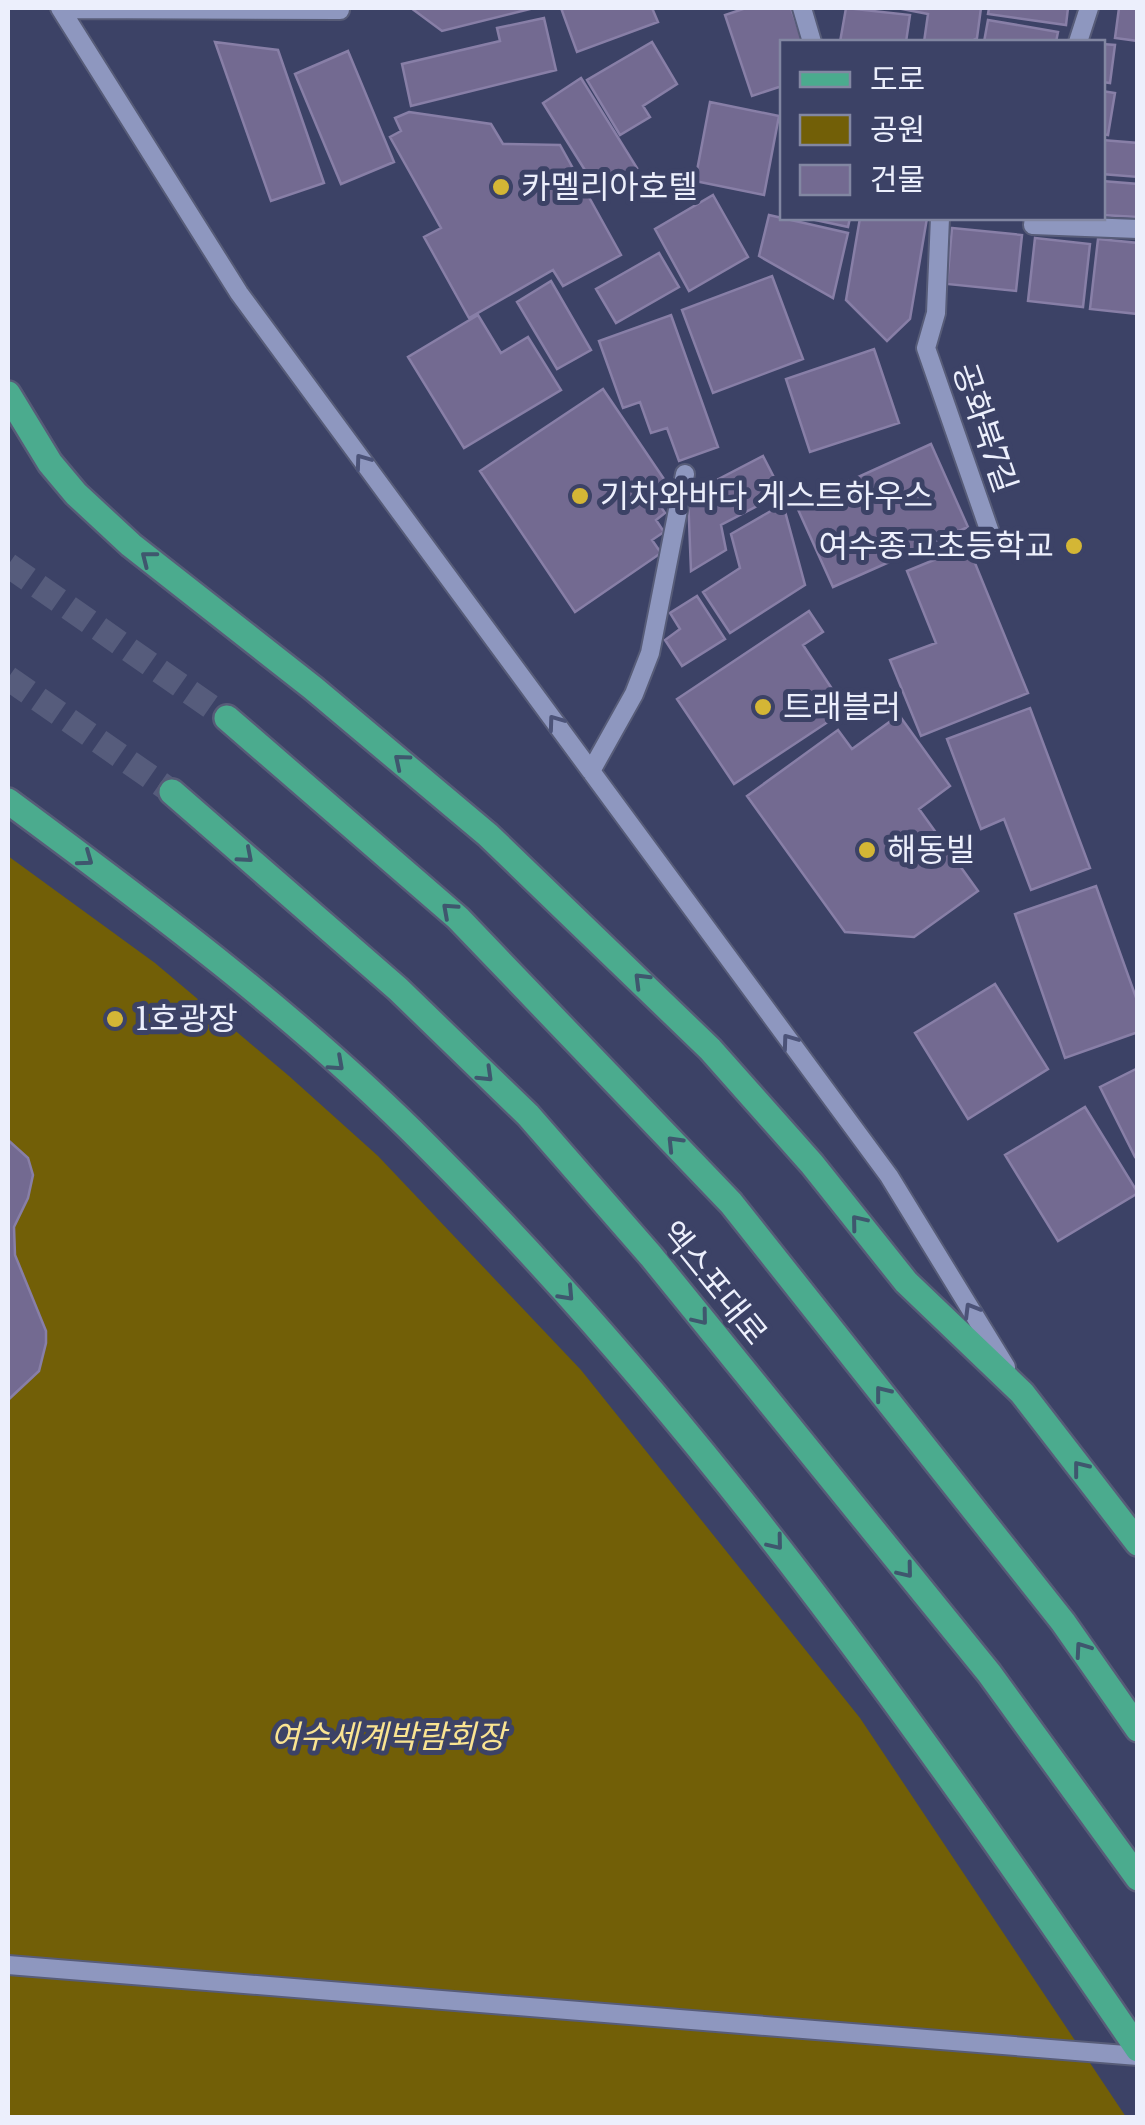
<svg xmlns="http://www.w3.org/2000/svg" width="1145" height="2125" font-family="'Libre Baskerville','Noto Sans KR',serif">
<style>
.green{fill:#725f07}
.building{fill:#736a91;stroke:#887fa7;stroke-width:2.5}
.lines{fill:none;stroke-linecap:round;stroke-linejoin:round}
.major-tunnel{stroke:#565c7c;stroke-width:25;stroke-dasharray:25 12;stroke-linecap:butt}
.minor-casing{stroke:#575c78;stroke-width:22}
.major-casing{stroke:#575c78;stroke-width:30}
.minor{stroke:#8e97bf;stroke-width:18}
.major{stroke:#4bab8e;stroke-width:25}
.oneway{stroke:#4c5378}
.oneway2{stroke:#3f576e}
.poi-dot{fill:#d4b635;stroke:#3c4266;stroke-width:4}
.labels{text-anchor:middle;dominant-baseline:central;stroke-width:10;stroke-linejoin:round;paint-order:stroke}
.poi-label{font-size:32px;fill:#eceffc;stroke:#3c4266;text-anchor:start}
.street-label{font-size:32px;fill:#eceffc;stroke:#3c4266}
.park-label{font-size:32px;font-style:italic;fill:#fae491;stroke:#3c4266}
</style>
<rect width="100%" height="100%" fill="#3c4266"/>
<path class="green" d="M8 856 155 963 289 1076 378 1156 581 1370 860 1718 1126 2117H8Z"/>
<path class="building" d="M411 8H534L442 31Z
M561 8H652L658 22 577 52Z
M746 8H791L803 42H782V86L752 96 725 15Z
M846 8 910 15 906 42H840Z
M897 8H981L977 38 970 42H924L928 14Z
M989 8H1068L1066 25 988 14Z
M1119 8H1138V41L1115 38Z
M544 18 556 70 411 106 402 64 500 41 497 28Z
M988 20 1058 32 1056 42H984Z
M215 42 278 50 324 183 271 201Z
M652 42 677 84 643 106 650 117 620 135 587 80Z
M1102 44 1115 45 1110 83 1102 82Z
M348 51 394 162 341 184 295 74Z
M581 78 637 168 598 191 543 103Z
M1102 91 1115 93 1108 135 1102 134Z
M710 102 779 116 764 195 695 181Z
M409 112 491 124 503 144 560 145 621 255 563 286 553 270 469 318 424 237 441 228 390 137 401 131 395 118Z
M1102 140 1138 143V177L1102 174Z
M1102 181 1138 184V217L1102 215Z
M713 195 748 257 689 291 655 229Z
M769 215 848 233 833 298 759 256Z
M806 218H850L848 227Z
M860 218H927L910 319 887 341 846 300Z
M952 228 1022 235 1016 291 947 284Z
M1035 238 1090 244 1083 307 1028 301Z
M1098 239 1138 243V314L1090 309Z
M659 253 679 287 616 323 596 289Z
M772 276 803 359 713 393 682 310Z
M551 281 591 350 557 369 517 302Z
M478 315 501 353 528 337 561 390 464 448 408 357Z
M671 315 718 447 679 461 667 428 651 433 640 402 623 408 599 341Z
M874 349 899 423 810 452 786 379Z
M603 389 672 491 657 501 665 513 656 520 664 532 652 540 661 553 575 612 480 471Z
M931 444 968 527 833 587 796 505Z
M763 456 782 493 721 525 726 550 691 571 688 495Z
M783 504 805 585 730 633 703 592 740 568 731 534Z
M968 546 1028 693 921 736 890 660 936 643 907 571Z
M697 596 725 639 682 666 665 640 680 629 670 613Z
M809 611 823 632 803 645 846 710 734 784 677 699Z
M1030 708 1090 868 1031 890 1004 819 981 829 947 739Z
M899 715 950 786 919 809 978 891 914 937 845 932 747 796 838 730 852 749Z
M1096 886 1138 1003V1032L1065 1058 1015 914Z
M995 984 1048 1069 968 1119 915 1033Z
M1138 1068V1156L1135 1157 1100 1087Z
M1085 1107 1138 1193 1058 1241 1005 1155Z
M8 1140 28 1158 33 1175 28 1198 14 1227 15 1255 46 1331V1343L39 1371 8 1400Z"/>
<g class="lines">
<path class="major-tunnel" d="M8 565 227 718
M8 678 172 792"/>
<defs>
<path id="minor" d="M60 8 239 293 889 1176 1006 1367
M802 8 812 42
M61 9 340 10
M1078 42 1089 8
M940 218 936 313 926 348 993 541
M1034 218 1033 225 1138 229
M591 771 634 694 650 653 685 474
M8 1965 1138 2056"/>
<path id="major" d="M8 394 50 463 76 494 131 545 313 688 488 835 710 1049 812 1164 906 1282 1022 1393 1138 1543
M227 718 458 918 731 1203 1063 1622 1138 1729
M172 792 398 989 528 1115 651 1256 989 1673 1138 1878
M8 801C154 909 300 1018 428 1147 701 1419 922 1732 1138 2049"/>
</defs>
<use href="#minor" class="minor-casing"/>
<use href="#major" class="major-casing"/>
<use href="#minor" class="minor"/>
<use href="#major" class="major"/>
</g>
<defs><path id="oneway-chevron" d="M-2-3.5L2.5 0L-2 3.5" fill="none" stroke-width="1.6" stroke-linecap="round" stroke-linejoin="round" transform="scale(2.5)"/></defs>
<g class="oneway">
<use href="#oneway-chevron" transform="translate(362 461) rotate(-126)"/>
<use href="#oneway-chevron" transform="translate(555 722) rotate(-126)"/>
<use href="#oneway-chevron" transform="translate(789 1041) rotate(-126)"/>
<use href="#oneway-chevron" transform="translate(971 1310) rotate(-121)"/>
</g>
<g class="oneway2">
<use href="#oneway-chevron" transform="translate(148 558) rotate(-142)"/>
<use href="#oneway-chevron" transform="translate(401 761) rotate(-140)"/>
<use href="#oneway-chevron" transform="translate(246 856) rotate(41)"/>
<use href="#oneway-chevron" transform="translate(86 859) rotate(36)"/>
<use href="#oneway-chevron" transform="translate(449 910) rotate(-138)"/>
<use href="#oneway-chevron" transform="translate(641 980) rotate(-135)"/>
<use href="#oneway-chevron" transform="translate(337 1064) rotate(42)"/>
<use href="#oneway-chevron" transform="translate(486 1075) rotate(44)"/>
<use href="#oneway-chevron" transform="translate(674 1143) rotate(-134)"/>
<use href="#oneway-chevron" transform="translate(858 1222) rotate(-129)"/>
<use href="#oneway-chevron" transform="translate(567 1294) rotate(47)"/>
<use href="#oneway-chevron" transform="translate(701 1318) rotate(51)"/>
<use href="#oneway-chevron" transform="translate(882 1393) rotate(-128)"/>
<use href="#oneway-chevron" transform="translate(1080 1468) rotate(-128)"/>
<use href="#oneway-chevron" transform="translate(776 1543) rotate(51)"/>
<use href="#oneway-chevron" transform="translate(906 1571) rotate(51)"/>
<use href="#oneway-chevron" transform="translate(1082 1649) rotate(-125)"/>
</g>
<g class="poi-dot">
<circle cx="501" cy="187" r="10"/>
<circle cx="580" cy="496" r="10"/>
<circle cx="1074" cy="546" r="10"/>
<circle cx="763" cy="707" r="10"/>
<circle cx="867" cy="850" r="10"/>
<circle cx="115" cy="1019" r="10"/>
</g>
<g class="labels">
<g class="poi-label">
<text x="521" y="187">카멜리아호텔</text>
<text x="600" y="496">기차와바다 게스트하우스</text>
<text x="1054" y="546" text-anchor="end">여수종고초등학교</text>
<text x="783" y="707">트래블러</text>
<text x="887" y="850">해동빌</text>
<text x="135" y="1019">1호광장</text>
</g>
<g class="street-label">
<text transform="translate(985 428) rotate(71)">공화북7길</text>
<text transform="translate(714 1283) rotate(51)">엑스포대로</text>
</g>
<g class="park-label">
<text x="388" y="1737">여수세계박람회장</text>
</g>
</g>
<rect width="1145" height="2125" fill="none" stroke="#eceffc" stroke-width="20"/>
<rect x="780" y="40" width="325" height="180" fill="#3c4266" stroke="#8287a2" stroke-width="2.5"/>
<rect x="800" y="72" width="50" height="15" fill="#4bab8e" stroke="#8287a2" stroke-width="2.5"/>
<text x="870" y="90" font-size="30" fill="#eceffc">도로</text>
<rect x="800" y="115" width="50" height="30" fill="#725f07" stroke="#8287a2" stroke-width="2.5"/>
<text x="870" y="140" font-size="30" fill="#eceffc">공원</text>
<rect x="800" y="165" width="50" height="30" fill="#736a91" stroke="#8287a2" stroke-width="2.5"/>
<text x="870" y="190" font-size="30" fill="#eceffc">건물</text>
</svg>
